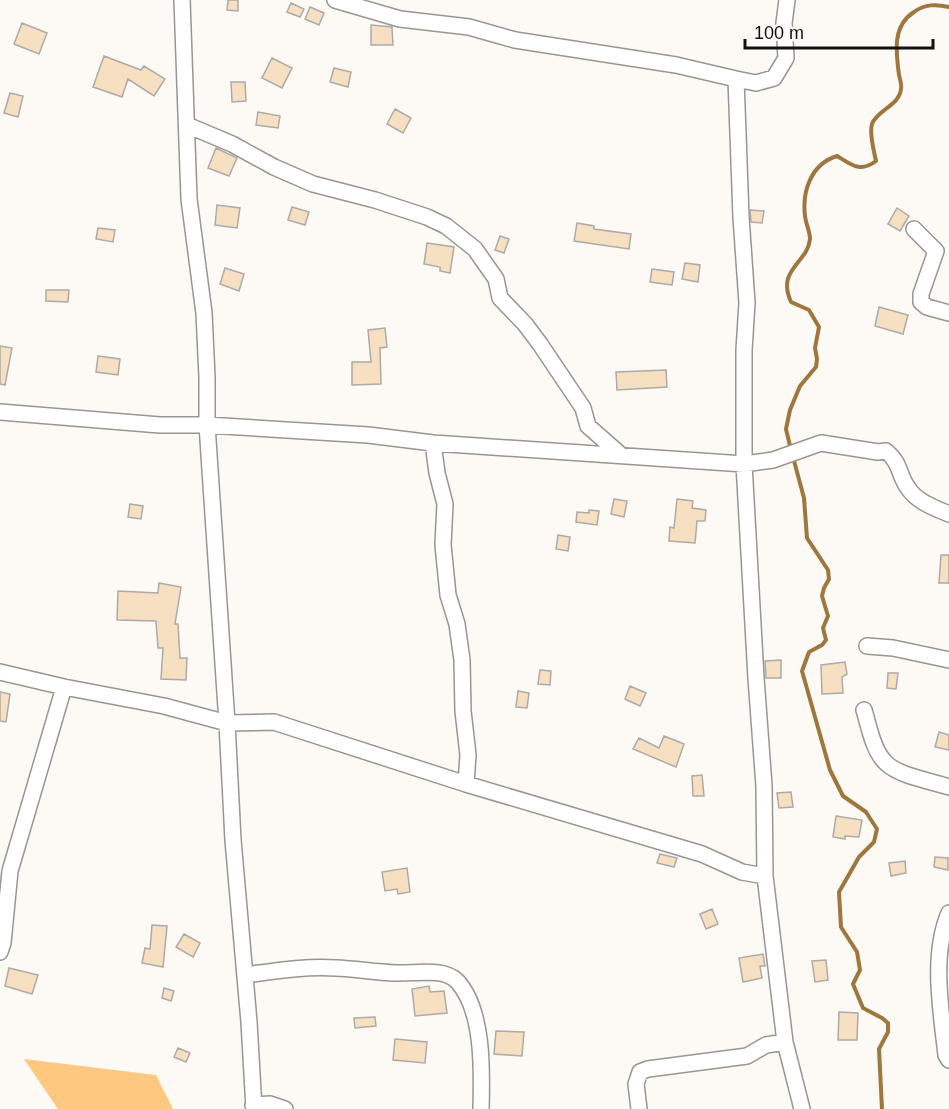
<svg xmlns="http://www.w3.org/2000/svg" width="949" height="1109" font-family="Arial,sans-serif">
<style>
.green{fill:#fec880}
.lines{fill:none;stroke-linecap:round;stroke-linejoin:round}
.stream{stroke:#9f763d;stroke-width:4}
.building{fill:#f7dfc1;stroke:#adaaa7;stroke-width:1.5}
.street-casing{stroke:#989693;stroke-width:18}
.street{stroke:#fff;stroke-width:15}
</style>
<rect width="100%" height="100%" fill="#fdfaf6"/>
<path class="green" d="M24 1059 156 1075 173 1109H58Z"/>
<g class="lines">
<path class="stream" d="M791 450 786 429 790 410 800 386 816 367 817 359 815 348 819 327 809 310 791 302C776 269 808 263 810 239 810 232 806 224 805 216 802 191 811 164 837 156 852 165 860 173 876 161 874 151 869 134 872 124 877 110 899 106 901 89 902 85 900 79 899 75 896 52 892 26 914 12 925 4 936 4 949 7
M793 457 804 498 807 538 828 570 829 579 824 588 822 596 828 616 823 628 826 640 822 645 809 652 802 671 830 770 843 796 866 812 877 829 874 842 859 857 839 892 841 927 857 952 860 970 853 984 863 1008 882 1018 888 1023V1032L879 1049 882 1109"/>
</g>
<path class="building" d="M228 0H238V11L227 10Z
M291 3 304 9 300 17 287 12Z
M310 7 324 13 319 25 305 19Z
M22 23 47 33 39 54 14 44Z
M371 25 392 27 393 45H371Z
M104 56 141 70 144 66 165 79 154 96 128 79 122 97 93 87Z
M272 58 292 68 282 88 262 78Z
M334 68 351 72 348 87 330 82Z
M231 82H245L246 101 232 102Z
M10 93 23 96 18 117 4 113Z
M395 109 411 118 403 133 387 124Z
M258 112 280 116 278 128 256 125Z
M216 148 237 158 229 176 208 168Z
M217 205 240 208 237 228 215 225Z
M292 207 309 212 305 225 288 220Z
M897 208 909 216 900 231 888 224Z
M750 210 764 211 762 223 751 222Z
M577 223 594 226V229L631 234 629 249 574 241Z
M98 228 115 230 113 242 96 239Z
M500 236 509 239 504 253 495 250Z
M427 243 454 247 450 273 440 271V267L424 264Z
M685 263 700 265 698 282 682 279Z
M225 268 244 274 239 291 220 284Z
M652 269 674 272 672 285 650 282Z
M46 290H69L68 302 46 301Z
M879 307 908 315 903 334 875 326Z
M385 328 387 347 380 348 381 384 352 385V362H371L368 330Z
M0 346 12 348 5 385 0 384Z
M98 356 120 359 118 375 96 372Z
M666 370 667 387 617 390 616 372Z
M614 499 627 501 624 517 611 514Z
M677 499 693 501 692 508 706 510 705 521H697L695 543 669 541 670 527 674 528Z
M130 504 143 506 141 519 128 517Z
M589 510 599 511 597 525 576 522 577 512 589 513Z
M558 535 570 537 568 551 556 549Z
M941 555H949V583H939Z
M159 583 181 587 175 624H178L180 658H187L186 680 161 679 163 648H158L156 621 117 620 118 591 158 593Z
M781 660V678H766L765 661Z
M845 662 847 674 842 677 843 693 822 694 821 665Z
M540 670 551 671 550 685 538 684Z
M888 673H898L896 689 887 688Z
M630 686 646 693 640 706 625 699Z
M518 691 529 693 527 708 516 707Z
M0 692 10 694 6 722 0 721Z
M939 732 949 735V750L935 747Z
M664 736 684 744 676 767 633 749 639 738 659 748Z
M702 775 704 796H693L692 776Z
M791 792 793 807 779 808 777 793Z
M836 816 862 820 859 837 845 836V839L833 837Z
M660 854 677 858 674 867 657 863Z
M935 857 948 858V870L934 867Z
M905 861 906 873 891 876 889 863Z
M407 868 410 892 398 894 397 889 385 891 382 872Z
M712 909 718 924 706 929 700 914Z
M152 925 167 926 163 967 142 963 145 948 150 949Z
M184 934 200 943 193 957 176 947Z
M763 954 765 966H760L762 978 743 982 739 958Z
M826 960 828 980 815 982 812 961Z
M9 968 38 975 32 994 5 986Z
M429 986 430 992 444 991 447 1013 415 1016 412 989Z
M164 988 174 991 171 1001 162 998Z
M839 1012 858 1013 857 1040H838Z
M375 1017 376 1026 355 1028 354 1018Z
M496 1031 524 1032 522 1056 494 1054Z
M395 1039 427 1042 425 1063 393 1060Z
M178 1048 190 1053 186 1062 174 1057Z"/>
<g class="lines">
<defs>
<path id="street" d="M182 0 189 199 204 313 207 377V425L227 723 233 840 249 1022 254 1109
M335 0 400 19 469 27 515 40 676 65 736 79
M787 0 784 23 786 58 774 78 756 83 736 79 741 217 747 303 744 350V464L756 678 764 786 765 876 785 1042 802 1109
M187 125 232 144 274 167 313 184 375 200 427 217 446 226 475 249 496 279 500 298 525 324 540 344 583 408 588 426 622 456
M914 229 936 251 921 294V302L927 307 949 313
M0 412 160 425H207L368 435 433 443 744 464 773 460 821 443 878 452 886 451C901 463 898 474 908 488 917 502 935 508 949 514
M433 443 437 473 445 504 443 545 448 595 457 624 462 660 463 711 468 755 466 784
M867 646 893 648 949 660
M0 672 64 687 164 706 227 723 274 722 466 784 702 854 742 872 765 876
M864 710C869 726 873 751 886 763 899 776 931 781 949 787
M949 913C931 956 941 1010 946 1055L949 1060
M0 952 3 943 10 871 64 687
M245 975C275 971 305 966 336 968 356 969 375 972 395 973 414 974 443 967 457 981 484 1010 482 1072 481 1109
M253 1105 270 1104 285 1109
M639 1109 636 1084 640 1072 648 1069 747 1056 766 1045 785 1042"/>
</defs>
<use href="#street" class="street-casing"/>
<use href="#street" class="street"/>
</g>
<path d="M745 39v9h188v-9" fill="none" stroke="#121110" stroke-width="3"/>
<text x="754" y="39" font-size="18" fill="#121110" stroke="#fdfaf6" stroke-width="4.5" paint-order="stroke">100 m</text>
</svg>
